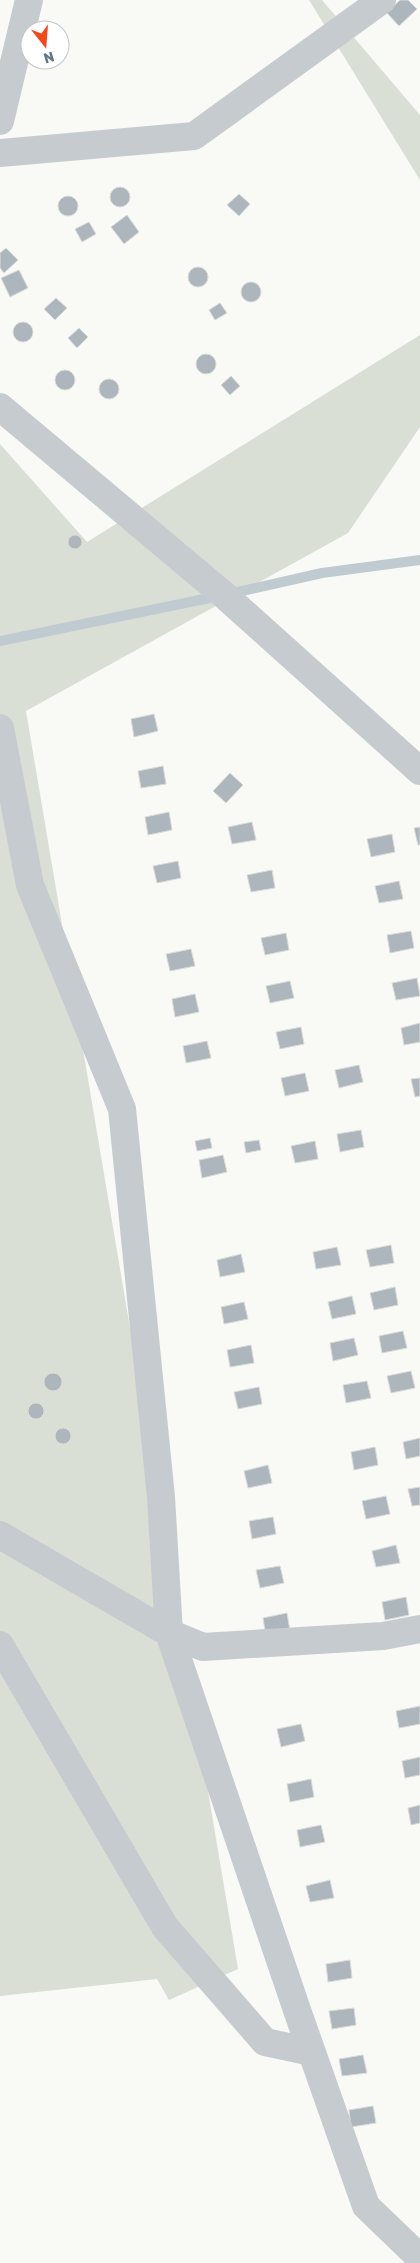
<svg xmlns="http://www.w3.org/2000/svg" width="420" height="2263" font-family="Rubik,sans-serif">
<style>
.green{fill:#d9dfd4}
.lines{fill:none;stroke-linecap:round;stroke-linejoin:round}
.stream{stroke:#bfcbd0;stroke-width:10}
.building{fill:#acb6bc;stroke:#dbdbd8}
.minor{stroke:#c6cbcf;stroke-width:28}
</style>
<rect width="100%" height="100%" fill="#f9f9f6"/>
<path class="green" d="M309 0H322L420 115V180Z
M420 335V427L348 533 26 711 238 1969 169 2000 157 1979 0 1996V444L87 542Z"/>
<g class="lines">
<path class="stream" d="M0 641 224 595 322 573 420 560"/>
</g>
<path class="building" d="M400 0H408L417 9 399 26 387 13Z
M110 197a10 10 0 1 1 20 0a10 10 0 1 1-20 0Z
M239 194 250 204 239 216 227 205Z
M58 206a10 10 0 1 1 20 0a10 10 0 1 1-20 0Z
M127 215 139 232 124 244 111 227Z
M89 222 96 234 82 242 75 229Z
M6 248 18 260 4 273 0 268V253Z
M188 277a10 10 0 1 1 20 0a10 10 0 1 1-20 0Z
M19 270 28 288 10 297 1 278Z
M241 292a10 10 0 1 1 20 0a10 10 0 1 1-20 0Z
M56 298 67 308 55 320 44 309Z
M220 303 227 313 215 320 209 310Z
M13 332a10 10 0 1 1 20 0a10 10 0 1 1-20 0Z
M79 328 88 337 77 348 68 338Z
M196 364a10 10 0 1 1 20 0a10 10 0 1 1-20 0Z
M55 380a10 10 0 1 1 20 0a10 10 0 1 1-20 0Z
M231 376 240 386 230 395 221 385Z
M99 389a10 10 0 1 1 20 0a10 10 0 1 1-20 0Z
M68 542a7 7 0 1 1 14 0a7 7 0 1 1-14 0Z
M154 714 158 731 134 737 131 719Z
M163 766 166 784 141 788 138 771Z
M230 773 243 785 226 803 213 791Z
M169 812 172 830 148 835 145 817Z
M252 822 256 840 232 844 228 827Z
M420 827V845H418L414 828Z
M392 834 395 852 371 857 367 839Z
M178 861 181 878 157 883 153 866Z
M272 870 275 888 251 892 247 875Z
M399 881 403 899 379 903 375 886Z
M411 931 414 948 390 953 387 935Z
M286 933 289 950 265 955 261 938Z
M191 949 195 966 170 971 166 954Z
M417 978 420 996 396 1000 392 983Z
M290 981 294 998 270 1003 266 986Z
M195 994 199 1012 175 1017 172 999Z
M420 1023V1042L404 1045 401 1028Z
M301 1027 304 1044 280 1049 276 1032Z
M207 1041 211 1058 186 1063 183 1046Z
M359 1065 363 1082 339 1088 335 1070Z
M305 1073 309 1091 285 1096 281 1078Z
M420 1078V1096L415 1097 411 1079Z
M361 1130 364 1147 340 1152 337 1134Z
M210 1138 212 1148 197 1151 195 1141Z
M259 1140 261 1150 246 1153 244 1142Z
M315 1141 318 1159 295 1163 291 1146Z
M223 1155 227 1172 202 1178 199 1160Z
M391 1245 394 1263 370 1267 366 1250Z
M337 1247 341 1265 316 1269 313 1252Z
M241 1254 245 1272 220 1277 217 1260Z
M395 1287 398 1305 374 1310 370 1293Z
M352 1296 356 1314 332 1319 328 1302Z
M244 1302 248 1319 224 1324 221 1307Z
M403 1331 407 1348 382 1353 379 1336Z
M354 1338 358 1355 333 1361 330 1343Z
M251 1345 254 1363 230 1367 227 1350Z
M411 1371 415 1388 391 1393 387 1376Z
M44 1382a9 9 0 1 1 18 0a9 9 0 1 1-18 0Z
M367 1381 371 1398 346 1403 343 1385Z
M259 1387 262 1404 238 1409 234 1392Z
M28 1411a8 8 0 1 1 16 0a8 8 0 1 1-16 0Z
M55 1436a8 8 0 1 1 16 0a8 8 0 1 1-16 0Z
M420 1438V1456L406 1459 403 1442Z
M375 1447 378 1465 354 1470 351 1452Z
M268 1465 272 1483 248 1488 244 1471Z
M420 1487V1505L412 1506 408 1489Z
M386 1496 390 1514 366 1519 362 1501Z
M273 1517 276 1534 252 1539 249 1521Z
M396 1545 400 1563 376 1567 372 1551Z
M280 1566 284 1583 260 1588 256 1570Z
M406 1597 409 1615 385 1620 382 1602Z
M287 1613 290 1631 266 1636 263 1618Z
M420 1706V1724L399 1728 396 1711Z
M301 1724 305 1741 281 1747 277 1729Z
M420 1757V1775L405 1778 402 1761Z
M311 1779 314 1797 290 1802 287 1784Z
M420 1805V1823L411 1825 408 1808Z
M321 1825 325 1842 300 1847 297 1830Z
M330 1880 334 1898 310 1902 306 1886Z
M350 1960 352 1978 328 1982 326 1964Z
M354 2008 356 2025 332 2029 329 2011Z
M363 2055 367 2073 342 2076 339 2059Z
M373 2106 376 2123 351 2127 349 2110Z"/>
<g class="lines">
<path class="minor" d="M0 121 29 0
M0 153 194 136 382 0
M0 407 224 595 420 771
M0 728 30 885 122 1109 161 1497 169 1633 297 2010 366 2206 420 2258
M0 1535 169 1633 203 1647 383 1636 420 1629
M0 1645 165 1927 265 2042 312 2052"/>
</g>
<g transform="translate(45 45) rotate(163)"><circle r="24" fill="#ffffff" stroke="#c0c8ce"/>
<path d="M0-4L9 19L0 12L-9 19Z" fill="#f64719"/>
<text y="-8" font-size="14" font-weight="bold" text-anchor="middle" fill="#617684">N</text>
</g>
</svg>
